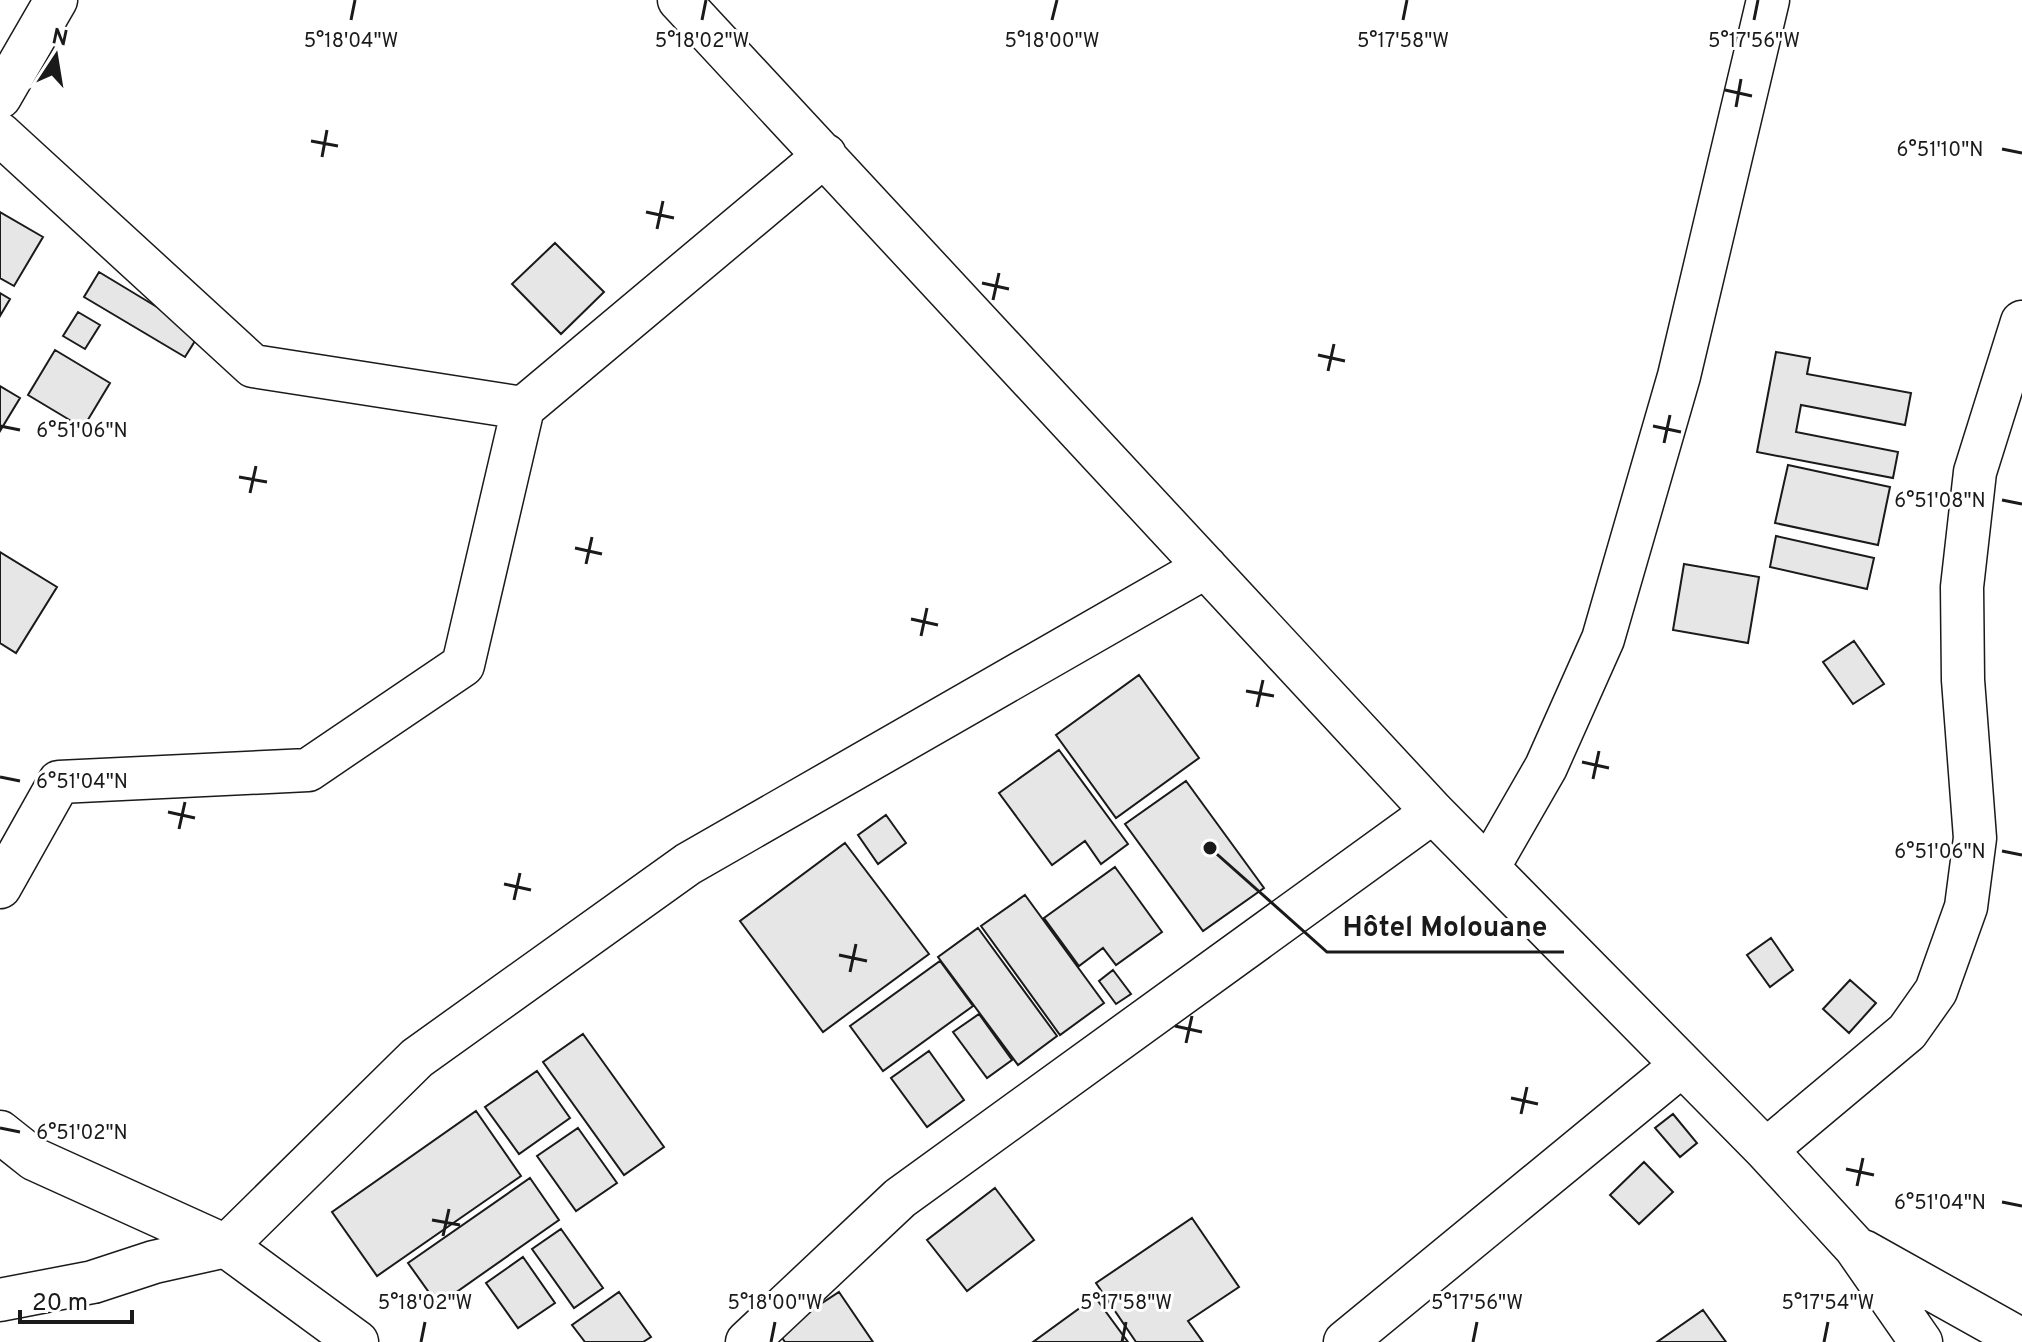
<svg xmlns="http://www.w3.org/2000/svg" width="2022" height="1342" font-family="Overpass,sans-serif">
<style>
.building{fill:#e6e6e6;stroke:#1a1a1a;stroke-width:2}
.lines{fill:none;stroke-linecap:round;stroke-linejoin:round}
.minor-casing{stroke:#1a1a1a;stroke-width:45}
.minor{stroke:#fff;stroke-width:42}
.ticks{fill:none;stroke:#1a1a1a;stroke-width:3}
.ticks-label{font-size:20px;text-anchor:middle;fill:#1a1a1a;stroke:#fff;stroke-width:6;stroke-linejoin:round;paint-order:stroke}
.leader{fill:none;stroke:#1a1a1a;stroke-width:3}
.callout-dot{fill:#1a1a1a;stroke:#fff;stroke-width:3}
.callout-label{font-size:28px;text-anchor:middle;font-weight:bold;fill:#1a1a1a;stroke:#fff;stroke-width:6;stroke-linejoin:round;paint-order:stroke}
</style>
<rect width="100%" height="100%" fill="#fff"/>
<path class="building" d="M0 212 43 237 14 286 0 278Z
M555 243 604 292 561 334 512 284Z
M99 272 200 333 185 357 84 297Z
M0 293 10 299 0 316Z
M78 312 100 325 85 349 63 336Z
M55 350 110 383 83 428 28 395Z
M1776 352 1810 358 1807 374 1911 393 1905 425 1801 405 1796 432 1898 452 1893 478 1757 452Z
M0 386 20 398 0 431Z
M1788 465 1890 487 1878 545 1775 523Z
M1776 536 1874 558 1867 589 1770 567Z
M0 552 57 587 16 653 0 643Z
M1684 564 1759 577 1748 643 1673 630Z
M1854 641 1884 684 1853 704 1823 662Z
M1139 675 1199 758 1116 818 1056 735Z
M1059 750 1128 844 1101 864 1085 841 1052 865 999 793Z
M1186 781 1264 888 1203 931 1125 824Z
M886 815 906 843 878 864 858 835Z
M845 843 929 954 823 1032 740 921Z
M1115 867 1162 932 1116 965 1103 948 1079 966 1044 918Z
M1025 895 1104 1003 1060 1035 981 926Z
M978 928 1057 1036 1018 1065 938 957Z
M1771 938 1793 970 1770 987 1747 955Z
M940 961 973 1006 883 1071 850 1026Z
M1113 970 1131 994 1116 1004 1099 981Z
M1850 980 1876 1003 1849 1033 1823 1009Z
M979 1014 1012 1060 987 1078 953 1032Z
M583 1034 664 1147 624 1175 543 1062Z
M929 1051 964 1100 927 1127 891 1078Z
M537 1071 570 1118 519 1154 485 1107Z
M476 1111 521 1176 377 1276 332 1212Z
M1673 1114 1697 1143 1680 1157 1655 1128Z
M578 1128 617 1183 576 1211 537 1156Z
M1644 1162 1673 1192 1639 1224 1610 1195Z
M530 1178 559 1220 438 1305 408 1263Z
M995 1188 1034 1240 967 1291 927 1240Z
M1192 1218 1239 1287 1188 1321 1203 1342H1136L1096 1283Z
M561 1229 603 1288 574 1308 532 1249Z
M523 1257 555 1303 518 1328 486 1283Z
M619 1292 651 1337 643 1342H585L572 1325Z
M839 1292 873 1342H785L778 1332Z
M1095 1297 1128 1342H1033Z
M1703 1310 1726 1342H1657Z"/>
<g class="lines">
<defs>
<path id="minor" d="M679 0 1433 812 1766 1150 1855 1247 1921 1342
M0 97 56 0
M0 134 253 366 523 408 825 155
M1488 868 1546 767 1603 639 1679 376 1768 0
M0 887 59 782 308 770 463 665 523 408
M0 1132 34 1159 226 1246 357 1342
M1766 1150 1907 1032 1936 991 1966 907 1975 838 1963 680 1962 587 1975 472 2022 322
M1863 1251 2022 1340
M0 1300 93 1282 154 1262 226 1246 417 1058 688 864 1206 567
M747 1342 900 1198 1433 812
M1345 1342 1682 1065"/>
</defs>
<use href="#minor" class="minor-casing"/>
<use href="#minor" class="minor"/>
</g>
<path class="ticks" d="M351 20 355 0M702 20 706 0M1052 20 1057 0M1403 20 1407 0M1754 20 1758 0M1725 90 1752 96M1736 107 1741 79M311 141 338 146M2002 149 2022 153M322 157 327 130M646 212 674 218M657 229 663 201M982 283 1009 289M993 300 999 273M1318 355 1345 361M1328 371 1334 344M0 426 20 430M1653 426 1681 432M1664 443 1670 415M239 477 267 482M250 493 256 466M2002 500 2022 504M575 548 602 554M586 564 592 537M911 619 938 625M921 636 927 608M1246 691 1274 696M1257 707 1263 680M1582 762 1609 768M0 777 20 781M1593 779 1599 751M168 812 195 818M179 829 185 802M2002 851 2022 855M504 884 531 890M514 900 520 873M839 955 867 961M850 972 856 944M1175 1026 1202 1032M1186 1043 1192 1016M1511 1098 1538 1104M1521 1114 1527 1087M0 1128 20 1132M1846 1169 1874 1175M1857 1186 1863 1158M2002 1202 2022 1206M432 1220 460 1225M443 1236 449 1209M421 1342 425 1322M771 1342 775 1322M1122 1342 1126 1322M1473 1342 1477 1322M1824 1342 1828 1322"/>
<g class="ticks-label">
<text x="351" y="47">5°18'04"W</text>
<text x="702" y="47">5°18'02"W</text>
<text x="1052" y="47">5°18'00"W</text>
<text x="1403" y="47">5°17'58"W</text>
<text x="1754" y="47">5°17'56"W</text>
<text x="1940" y="156">6°51'10"N</text>
<text x="82" y="437">6°51'06"N</text>
<text x="1940" y="507">6°51'08"N</text>
<text x="82" y="788">6°51'04"N</text>
<text x="1940" y="858">6°51'06"N</text>
<text x="82" y="1139">6°51'02"N</text>
<text x="1940" y="1209">6°51'04"N</text>
<text x="425" y="1309">5°18'02"W</text>
<text x="775" y="1309">5°18'00"W</text>
<text x="1126" y="1309">5°17'58"W</text>
<text x="1477" y="1309">5°17'56"W</text>
<text x="1828" y="1309">5°17'54"W</text>
</g>
<path class="leader" d="M1210 848L1327 952H1564"/>
<circle class="callout-dot" cx="1210" cy="848" r="8"/>
<g class="callout-label">
<text x="1445" y="936">Hôtel Molouane</text>
</g>
<g transform="translate(56 56) rotate(12)" stroke="#ffffff" stroke-width="6" paint-order="stroke">
<path d="M0-6L14 30L0 20L-14 30Z" fill="#1a1a1a"/>
<text y="-12" font-size="22" font-weight="bold" text-anchor="middle" fill="#1a1a1a">N</text>
</g>
<path d="M20 1310v12h112v-12" fill="none" stroke="#1a1a1a" stroke-width="4"/>
<text x="32" y="1310" font-size="24" fill="#1a1a1a" stroke="#ffffff" stroke-width="6" paint-order="stroke">20 m</text>
</svg>
